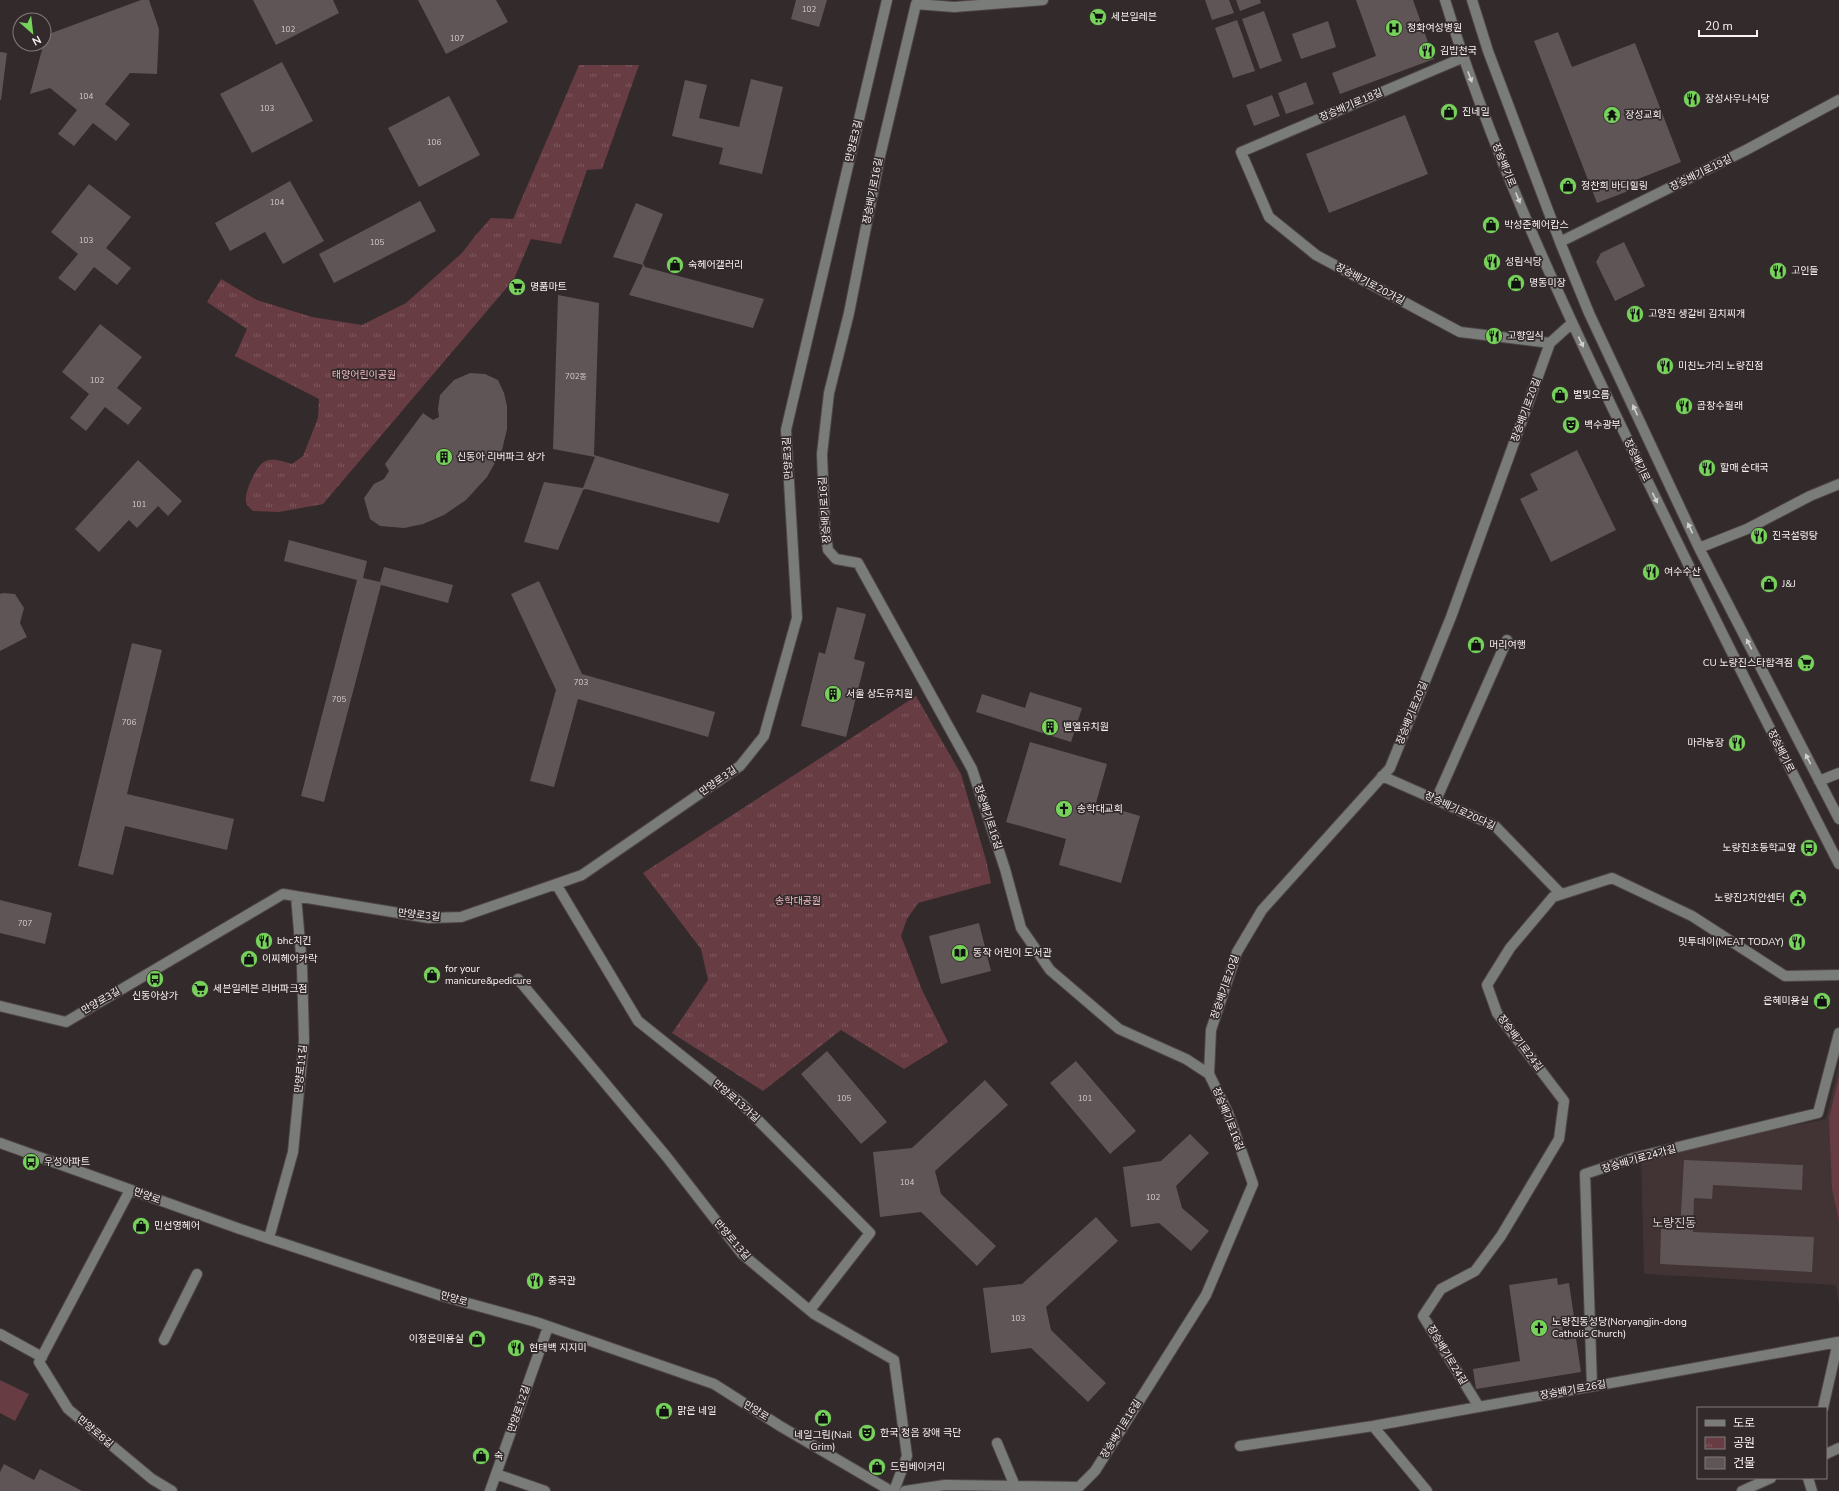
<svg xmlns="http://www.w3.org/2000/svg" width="1839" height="1491" font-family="'Nunito Sans','Noto Sans KR',sans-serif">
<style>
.built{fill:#423335}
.park{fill:url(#park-tufts)}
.pitch{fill:#673c43}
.building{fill:#5f5556}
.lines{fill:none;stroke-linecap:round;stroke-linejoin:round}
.minor-casing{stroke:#4f4647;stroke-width:12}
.minor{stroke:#7a7c79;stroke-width:10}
.oneway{fill:#d3cfcf}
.labels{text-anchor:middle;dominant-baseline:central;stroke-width:3.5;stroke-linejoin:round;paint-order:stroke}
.number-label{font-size:8px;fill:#d2cccc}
.poi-label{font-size:10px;fill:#f9f3f4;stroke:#332a2b;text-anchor:start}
.street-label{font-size:10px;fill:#f9f3f4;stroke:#332a2b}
.park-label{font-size:10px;fill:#f5bbc3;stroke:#332a2b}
.quarter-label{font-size:12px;fill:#d4c9ca;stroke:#332a2b}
</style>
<defs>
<pattern id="park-tufts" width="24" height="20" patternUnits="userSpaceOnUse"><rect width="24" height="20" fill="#673c43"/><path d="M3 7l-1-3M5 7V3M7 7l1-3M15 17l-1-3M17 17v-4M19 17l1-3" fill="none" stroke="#7e595f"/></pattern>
</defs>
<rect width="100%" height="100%" fill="#332a2b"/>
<path class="built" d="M1839 1064V1306L1836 1285 1644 1274 1641 1157 1826 1119Z"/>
<path class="park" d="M579 65H639L602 169 587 170 561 244 531 239 514 279 323 504 279 512 253 511C250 508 246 505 246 501 244 493 256 466 264 462 272 457 284 462 292 464L303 456 318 418 319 399 235 356 247 329 207 302 221 279 257 300 312 317 362 325 406 303 462 253 475 236 491 218 513 219Z
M916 696 961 774 986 860 991 883 918 903 907 919 901 936 922 990 948 1042 904 1069 841 1030 763 1091 672 1033 708 980 701 949 643 873Z"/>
<path class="pitch" d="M1839 1076V1221L1832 1189 1829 1118Z
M0 1380 29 1394 15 1421 0 1413Z"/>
<path class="building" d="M141 0H149L159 29 157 74 130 73 105 104 130 124 116 141 93 123 74 146 58 134 77 110 50 88 30 94 46 35Z
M253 0H333L339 13 276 45Z
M418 0H496L508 22 446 54Z
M796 0H827L819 27 791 19Z
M1205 0H1229L1234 13 1212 20Z
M1236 0H1260L1261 3 1240 11Z
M1356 0H1413L1434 59 1340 94 1332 73 1376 56Z
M1264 11 1282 61 1260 69 1242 19Z
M1237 20 1255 71 1233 78 1215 28Z
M1328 21 1336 47 1301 59 1292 34Z
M1558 32 1572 67 1635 43 1681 162 1628 183 1631 190 1597 203 1534 41Z
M0 52 7 53 1 100H0Z
M282 62 313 121 252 153 220 94Z
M751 79 783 87 762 174 719 164 723 148 672 136 685 80 707 85 699 118 739 127Z
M1306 82 1314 104 1286 114 1278 93Z
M1272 95 1280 116 1254 126 1246 105Z
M449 96 480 155 419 187 388 128Z
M1405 115 1428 174 1329 213 1306 154Z
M290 181 324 241 283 264 265 232 230 251 215 223Z
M89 184 131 217 106 248 131 268 117 285 94 267 75 291 58 278 78 254 51 232Z
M420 201 436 231 334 283 319 254Z
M636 203 663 214 643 263 645 267 764 299 753 328 629 295 643 265 613 257Z
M1624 242 1645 286 1615 301 1596 262 1601 253Z
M558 295 599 303 594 455 729 494 719 523 586 489 583 490 558 550 524 542 544 482 583 488 595 457 553 449Z
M100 324 142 357 117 388 142 408 128 425 105 407 86 431 70 418 89 394 62 372Z
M470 373 485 374 498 380 504 393 507 406V429L502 450 487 477 466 500 444 515 423 524 404 528 380 526 370 519 364 498 374 484 384 479 389 471 385 464 423 413 433 420 439 417 438 409 440 395 454 380Z
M1577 450 1616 530 1551 562 1520 499 1538 490 1530 474Z
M138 460 182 501 168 516 158 506 137 528 129 520 99 552 75 529Z
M289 540 367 561 363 578 380 582 384 567 453 585 448 603 381 585 324 802 301 796 357 580 284 561Z
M539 581 582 674 715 712 708 737 578 699 554 787 530 781 556 690 511 594Z
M3 593 15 594 24 608 20 623 27 637 0 651V594Z
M837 607 866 614 854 659 865 662 846 737 801 726 819 652 825 654Z
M132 643 162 650 127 794 234 819 227 850 125 826 113 875 78 866Z
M1030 692 1082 708 1071 742 976 712 982 694 1025 708Z
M1030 742 1107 764 1096 803 1140 816 1121 883 1059 865 1066 839 1006 822Z
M0 900 52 913 45 944 0 933Z
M979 923 991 971 941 984 929 936Z
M827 1051 887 1122 861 1144 801 1074Z
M1076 1061 1136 1131 1110 1154 1050 1083Z
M985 1080 1008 1105 935 1171 941 1194 996 1246 977 1266 921 1212 880 1217 873 1152 912 1148Z
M1190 1134 1209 1153 1176 1186 1182 1208 1209 1231 1191 1251 1159 1223 1131 1227 1123 1167 1161 1161Z
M1684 1160 1803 1165 1802 1190 1713 1185 1712 1199 1694 1198 1693 1232 1814 1237 1812 1272 1660 1264 1661 1229 1680 1230Z
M1096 1217 1118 1241 1046 1307 1051 1330 1106 1383 1088 1402 1031 1348 991 1353 983 1288 1022 1284Z
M1557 1278 1558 1285 1569 1283 1574 1317 1561 1319 1564 1340 1576 1338 1581 1372 1476 1389 1473 1369 1520 1361 1509 1285Z
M4 1464 34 1480 40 1469 82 1491H0V1472Z"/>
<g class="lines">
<defs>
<path id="minor" d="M1445 0C1490 147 1555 289 1622 428 1692 574 1765 720 1839 864
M1472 0 1488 51 1560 242 1589 313 1699 548 1839 819
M1462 58 1241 152 1269 217 1316 255 1460 332 1550 343
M1560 242 1746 150 1839 100
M1699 548 1747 529 1810 496 1839 484
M1382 776 1495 826 1561 894
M1819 781 1839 773
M1436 800 1507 640
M556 884 638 1021 742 1104 870 1233 810 1310
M518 979 666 1156 742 1254 814 1314 894 1360 907 1456 894 1491
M0 1006 66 1022 283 894 429 918 461 917 582 875 740 766 764 736 797 618 786 430 887 0
M1209 1074 1211 1030 1237 952 1262 910 1390 768 1451 617 1550 343 1572 323
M0 1143 240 1229 442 1296 536 1322 714 1384 780 1426 891 1491
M130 1190 39 1362 68 1409 152 1479 172 1491
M269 1238 293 1152 304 1040 302 966 296 896
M0 1334 42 1357
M164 1340 197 1274
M1592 1386 1585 1174 1633 1158 1818 1113 1839 1033
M1479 1407 1423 1316 1441 1289 1475 1271 1501 1236 1559 1139 1564 1101 1497 1013 1487 985 1510 948 1553 897 1612 878 1692 916 1785 976 1839 975
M1373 1426 1427 1491
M997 1443 1015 1486
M1240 1446 1373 1426 1838 1342 1823 1408
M1826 1454 1839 1448
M496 1474 545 1491
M1808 1478 1812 1491
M490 1491 548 1327
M905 1491 945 1485 1079 1487 1095 1471 1206 1295 1253 1184 1228 1113 1209 1074 1186 1059 1119 1029 1050 970 1021 928 1005 869 972 769 858 563 836 559 828 550 825 528 822 454 829 393 849 313 880 156 916 4 954 7 1043 0
M1742 1491 1771 1478"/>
</defs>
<use href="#minor" class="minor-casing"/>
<use href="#minor" class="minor"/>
</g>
<defs><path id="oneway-solid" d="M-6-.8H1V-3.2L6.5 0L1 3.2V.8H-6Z"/></defs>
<g class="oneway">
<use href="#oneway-solid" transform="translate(1470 77) rotate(69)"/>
<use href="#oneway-solid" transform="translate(1518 198) rotate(67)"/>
<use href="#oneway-solid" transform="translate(1581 342) rotate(64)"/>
<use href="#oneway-solid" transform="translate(1635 410) rotate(-115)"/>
<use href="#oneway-solid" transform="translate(1655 498) rotate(64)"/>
<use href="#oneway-solid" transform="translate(1690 528) rotate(-115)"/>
<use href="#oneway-solid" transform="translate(1749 644) rotate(-117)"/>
<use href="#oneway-solid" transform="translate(1808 759) rotate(-117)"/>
</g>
<defs>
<symbol id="supermarket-disc" viewBox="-11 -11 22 22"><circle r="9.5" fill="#76d25a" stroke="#332a2b"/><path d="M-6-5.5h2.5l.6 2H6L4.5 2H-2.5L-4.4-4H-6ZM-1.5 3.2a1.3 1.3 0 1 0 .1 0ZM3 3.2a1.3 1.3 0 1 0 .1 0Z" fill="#111"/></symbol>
<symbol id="hospital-disc" viewBox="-11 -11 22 22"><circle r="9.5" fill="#76d25a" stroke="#332a2b"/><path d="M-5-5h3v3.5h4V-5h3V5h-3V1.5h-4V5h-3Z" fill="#111"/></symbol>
<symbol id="restaurant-disc" viewBox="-11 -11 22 22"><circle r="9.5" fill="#76d25a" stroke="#332a2b"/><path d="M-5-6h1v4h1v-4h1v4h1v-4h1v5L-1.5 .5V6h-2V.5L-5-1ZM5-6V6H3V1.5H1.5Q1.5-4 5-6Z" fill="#111"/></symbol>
<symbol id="shop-disc" viewBox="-11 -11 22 22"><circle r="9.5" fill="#76d25a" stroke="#332a2b"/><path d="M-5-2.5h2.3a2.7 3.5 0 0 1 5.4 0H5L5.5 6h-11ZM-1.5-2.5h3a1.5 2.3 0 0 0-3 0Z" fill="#111"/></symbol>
<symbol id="temple-disc" viewBox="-11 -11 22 22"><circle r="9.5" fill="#76d25a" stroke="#332a2b"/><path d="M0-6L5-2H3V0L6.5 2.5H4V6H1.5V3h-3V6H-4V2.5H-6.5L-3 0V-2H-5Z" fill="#111"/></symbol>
<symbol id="theatre-disc" viewBox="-11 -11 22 22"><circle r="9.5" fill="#76d25a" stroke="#332a2b"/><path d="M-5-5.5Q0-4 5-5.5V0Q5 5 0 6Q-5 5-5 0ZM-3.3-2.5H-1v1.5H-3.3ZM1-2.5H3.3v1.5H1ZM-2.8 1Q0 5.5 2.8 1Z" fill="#111"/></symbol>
<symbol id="building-disc" viewBox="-11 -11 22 22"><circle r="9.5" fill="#76d25a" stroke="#332a2b"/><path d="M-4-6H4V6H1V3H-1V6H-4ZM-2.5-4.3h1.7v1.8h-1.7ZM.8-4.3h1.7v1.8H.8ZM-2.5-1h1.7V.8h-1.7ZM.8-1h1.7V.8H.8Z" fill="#111"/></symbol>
<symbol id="church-disc" viewBox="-11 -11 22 22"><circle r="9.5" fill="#76d25a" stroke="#332a2b"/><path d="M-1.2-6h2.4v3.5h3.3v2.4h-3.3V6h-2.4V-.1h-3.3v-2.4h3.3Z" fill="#111"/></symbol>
<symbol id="bus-disc" viewBox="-11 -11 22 22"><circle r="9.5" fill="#76d25a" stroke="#332a2b"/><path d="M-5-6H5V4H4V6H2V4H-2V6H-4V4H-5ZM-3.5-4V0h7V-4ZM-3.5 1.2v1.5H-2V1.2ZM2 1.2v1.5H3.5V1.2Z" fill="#111"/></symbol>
<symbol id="civic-disc" viewBox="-11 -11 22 22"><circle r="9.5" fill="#76d25a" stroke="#332a2b"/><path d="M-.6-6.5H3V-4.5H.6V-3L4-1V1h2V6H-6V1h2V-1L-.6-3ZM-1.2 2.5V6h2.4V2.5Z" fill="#111"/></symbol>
<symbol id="library-disc" viewBox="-11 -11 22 22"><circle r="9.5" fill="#76d25a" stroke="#332a2b"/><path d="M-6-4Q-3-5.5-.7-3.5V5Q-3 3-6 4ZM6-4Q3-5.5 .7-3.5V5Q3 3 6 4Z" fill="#111"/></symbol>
</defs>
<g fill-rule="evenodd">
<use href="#supermarket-disc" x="1088" y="7" width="20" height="20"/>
<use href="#hospital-disc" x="1384" y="18" width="20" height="20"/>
<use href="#restaurant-disc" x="1417" y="41" width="20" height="20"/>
<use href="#restaurant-disc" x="1682" y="89" width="20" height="20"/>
<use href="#shop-disc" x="1439" y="102" width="20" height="20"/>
<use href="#temple-disc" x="1602" y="105" width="20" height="20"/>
<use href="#shop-disc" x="1558" y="176" width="20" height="20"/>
<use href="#shop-disc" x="1481" y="215" width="20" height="20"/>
<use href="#restaurant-disc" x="1482" y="252" width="20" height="20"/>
<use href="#shop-disc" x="665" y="255" width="20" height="20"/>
<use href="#restaurant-disc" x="1768" y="261" width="20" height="20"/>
<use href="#shop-disc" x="1506" y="273" width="20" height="20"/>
<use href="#supermarket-disc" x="507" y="277" width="20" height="20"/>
<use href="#restaurant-disc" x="1625" y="304" width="20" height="20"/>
<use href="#restaurant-disc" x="1484" y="326" width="20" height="20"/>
<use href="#restaurant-disc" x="1655" y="356" width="20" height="20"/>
<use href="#shop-disc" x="1550" y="385" width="20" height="20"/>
<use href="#restaurant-disc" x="1674" y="396" width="20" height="20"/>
<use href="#theatre-disc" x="1561" y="415" width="20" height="20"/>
<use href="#building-disc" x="434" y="447" width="20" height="20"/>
<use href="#restaurant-disc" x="1697" y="458" width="20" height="20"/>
<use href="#restaurant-disc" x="1749" y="526" width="20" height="20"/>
<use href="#restaurant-disc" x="1641" y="562" width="20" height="20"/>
<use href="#shop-disc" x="1759" y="574" width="20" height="20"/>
<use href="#shop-disc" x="1466" y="635" width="20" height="20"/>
<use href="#supermarket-disc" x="1796" y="653" width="20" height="20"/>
<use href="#building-disc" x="823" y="684" width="20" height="20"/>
<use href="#building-disc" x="1040" y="717" width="20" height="20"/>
<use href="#restaurant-disc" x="1727" y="733" width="20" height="20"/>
<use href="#church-disc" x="1054" y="799" width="20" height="20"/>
<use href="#bus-disc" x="1799" y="838" width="20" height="20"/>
<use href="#civic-disc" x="1788" y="888" width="20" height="20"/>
<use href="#restaurant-disc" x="254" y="931" width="20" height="20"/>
<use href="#restaurant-disc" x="1787" y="932" width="20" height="20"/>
<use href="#library-disc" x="950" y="943" width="20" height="20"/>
<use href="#shop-disc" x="239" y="949" width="20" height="20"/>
<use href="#shop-disc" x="422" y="965" width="20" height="20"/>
<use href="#bus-disc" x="145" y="969" width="20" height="20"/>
<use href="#supermarket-disc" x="190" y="979" width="20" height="20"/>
<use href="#shop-disc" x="1812" y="991" width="20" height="20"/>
<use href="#bus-disc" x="21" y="1152" width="20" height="20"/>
<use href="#shop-disc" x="131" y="1216" width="20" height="20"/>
<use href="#restaurant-disc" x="525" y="1271" width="20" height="20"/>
<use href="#church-disc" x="1529" y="1318" width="20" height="20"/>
<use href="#shop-disc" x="467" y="1329" width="20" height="20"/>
<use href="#restaurant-disc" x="506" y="1338" width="20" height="20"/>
<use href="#shop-disc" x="654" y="1401" width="20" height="20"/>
<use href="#shop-disc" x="813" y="1408" width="20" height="20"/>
<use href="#theatre-disc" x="857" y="1423" width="20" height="20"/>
<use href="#shop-disc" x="471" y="1446" width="20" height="20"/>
<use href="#shop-disc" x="867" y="1457" width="20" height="20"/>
</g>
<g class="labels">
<g class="number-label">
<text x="809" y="9">102</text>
<text x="288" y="29">102</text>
<text x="457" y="38">107</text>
<text x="86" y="96">104</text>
<text x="267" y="108">103</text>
<text x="434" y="142">106</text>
<text x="277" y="202">104</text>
<text x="86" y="240">103</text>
<text x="377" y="242">105</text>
<text x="576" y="376">702동</text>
<text x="97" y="380">102</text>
<text x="139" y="504">101</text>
<text x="581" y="682">703</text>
<text x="339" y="699">705</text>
<text x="129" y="722">706</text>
<text x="25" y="923">707</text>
<text x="844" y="1098">105</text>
<text x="1085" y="1098">101</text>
<text x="907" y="1182">104</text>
<text x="1153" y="1197">102</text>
<text x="1018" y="1318">103</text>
</g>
<g class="poi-label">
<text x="1111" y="17">세븐일레븐</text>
<text x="1407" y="28">청화여성병원</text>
<text x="1440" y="51">김밥천국</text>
<text x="1705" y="99">장성사우나식당</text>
<text x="1462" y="112">진네일</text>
<text x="1625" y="115">장성교회</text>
<text x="1581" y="186">정찬희 바디힐링</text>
<text x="1504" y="225">박성준헤어캅스</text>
<text x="1505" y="262">성림식당</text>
<text x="688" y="265">숙헤어갤러리</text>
<text x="1791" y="271">고인돌</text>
<text x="1529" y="283">명동미장</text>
<text x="530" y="287">명품마트</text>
<text x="1648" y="314">고양진 생갈비 김치찌개</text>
<text x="1507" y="336">고향일식</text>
<text x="1678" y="366">미친노가리 노량진점</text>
<text x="1573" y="395">별빛오름</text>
<text x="1697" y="406">곱창수월래</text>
<text x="1584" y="425">백수광부</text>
<text x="457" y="457">신동아 리버파크 상가</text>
<text x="1720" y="468">할매 순대국</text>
<text x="1772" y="536">진국설렁탕</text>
<text x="1664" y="572">여수수산</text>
<text x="1782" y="584">J&amp;J</text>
<text x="1489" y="645">머리여행</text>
<text x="1793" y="663" text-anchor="end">CU 노량진스타합격점</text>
<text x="846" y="694">서울 상도유치원</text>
<text x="1063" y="727">벧엘유치원</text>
<text x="1724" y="743" text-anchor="end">마라농장</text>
<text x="1077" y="809">송학대교회</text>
<text x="1796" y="848" text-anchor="end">노량진초등학교앞</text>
<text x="1785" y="898" text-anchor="end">노량진2치안센터</text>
<text x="277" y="941">bhc치킨</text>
<text x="1784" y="942" text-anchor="end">밋투데이(MEAT TODAY)</text>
<text x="973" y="953">동작 어린이 도서관</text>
<text x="262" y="959">이찌헤어카락</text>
<text x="445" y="969">for your<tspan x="445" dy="12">manicure&amp;pedicure</tspan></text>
<text x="213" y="989">세븐일레븐 리버파크점</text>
<text x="155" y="996" text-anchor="middle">신동아상가</text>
<text x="1809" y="1001" text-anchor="end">은혜미용실</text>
<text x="44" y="1162">우성아파트</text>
<text x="154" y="1226">민선영헤어</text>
<text x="548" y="1281">중국관</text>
<text x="1552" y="1322">노량진동성당(Noryangjin-dong<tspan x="1552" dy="12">Catholic Church)</tspan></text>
<text x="464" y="1339" text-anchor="end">이정은미용실</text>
<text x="529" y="1348">현태백 지지미</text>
<text x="677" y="1411">맑은 네일</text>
<text x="880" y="1433">한국 청음 장애 극단</text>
<text x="823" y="1435" text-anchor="middle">네일그림(Nail<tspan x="823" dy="12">Grim)</tspan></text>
<text x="494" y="1456">숙</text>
<text x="890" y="1467">드림베이커리</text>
</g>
<g class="street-label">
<text transform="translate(1351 105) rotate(-23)">장승배기로18길</text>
<text transform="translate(854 141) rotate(-77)">만양로3길</text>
<text transform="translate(1504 165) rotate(68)">장승배기로</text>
<text transform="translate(1701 173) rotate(-26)">장승배기로19길</text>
<text transform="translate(873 191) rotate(-79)">장승배기로16길</text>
<text transform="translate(1370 284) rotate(28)">장승배기로20가길</text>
<text transform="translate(1526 410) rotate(-70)">장승배기로20길</text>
<text transform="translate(788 458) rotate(-93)">만양로3길</text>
<text transform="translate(1637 460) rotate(64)">장승배기로</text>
<text transform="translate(825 510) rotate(-94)">장승배기로16길</text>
<text transform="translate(1412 713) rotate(-68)">장승배기로20길</text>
<text transform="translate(1781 751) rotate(63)">장승배기로</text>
<text transform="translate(718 781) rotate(-35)">만양로3길</text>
<text transform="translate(1460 811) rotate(25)">장승배기로20다길</text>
<text transform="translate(988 817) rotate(72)">장승배기로16길</text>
<text transform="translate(419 915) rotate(6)">만양로3길</text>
<text transform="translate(1225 987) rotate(-71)">장승배기로20길</text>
<text transform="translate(101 1001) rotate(-30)">만양로3길</text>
<text transform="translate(1520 1043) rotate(53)">장승배기로24길</text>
<text transform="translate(301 1069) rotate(-84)">만양로11길</text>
<text transform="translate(736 1101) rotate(41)">만양로13가길</text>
<text transform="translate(1228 1119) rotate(68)">장승배기로16길</text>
<text transform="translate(1639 1159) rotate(-16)">장승배기로24가길</text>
<text transform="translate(147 1196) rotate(20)">만양로</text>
<text transform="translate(732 1240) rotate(49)">만양로13길</text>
<text transform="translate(454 1299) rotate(16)">만양로</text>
<text transform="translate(1447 1355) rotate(59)">장승배기로24길</text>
<text transform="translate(1573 1390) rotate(-10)">장승배기로26길</text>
<text transform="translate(519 1409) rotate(-71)">만양로12길</text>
<text transform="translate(756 1411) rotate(32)">만양로</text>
<text transform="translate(1121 1429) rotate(-58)">장승배기로16길</text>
<text transform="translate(95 1432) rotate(40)">만양로8길</text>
</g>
<g class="park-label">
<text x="364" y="375">태양어린이공원</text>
<text x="798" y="901">송학대공원</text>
</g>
<g class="quarter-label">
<text x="1674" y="1223">노량진동</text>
</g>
</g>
<rect x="1697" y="1407" width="130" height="72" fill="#332a2b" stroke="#827a7b"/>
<rect x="1705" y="1420" width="20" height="6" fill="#7a7c79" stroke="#827a7b"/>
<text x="1733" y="1427" font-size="12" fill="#f9f3f4">도로</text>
<rect x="1705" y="1437" width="20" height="12" fill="url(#park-tufts)" stroke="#827a7b"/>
<text x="1733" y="1447" font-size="12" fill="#f9f3f4">공원</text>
<rect x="1705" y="1457" width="20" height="12" fill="#5f5556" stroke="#827a7b"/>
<text x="1733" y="1467" font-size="12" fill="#f9f3f4">건물</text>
<g transform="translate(32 32) rotate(152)"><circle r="19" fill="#332a2b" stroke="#827a7b"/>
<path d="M0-3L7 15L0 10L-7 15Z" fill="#76d25a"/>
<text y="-6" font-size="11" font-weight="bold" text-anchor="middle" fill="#f9f3f4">N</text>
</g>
<path d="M1699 30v6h58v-6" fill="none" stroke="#f9f3f4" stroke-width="2"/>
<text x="1705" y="30" font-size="12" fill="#f9f3f4" stroke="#332a2b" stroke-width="3" paint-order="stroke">20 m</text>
</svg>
